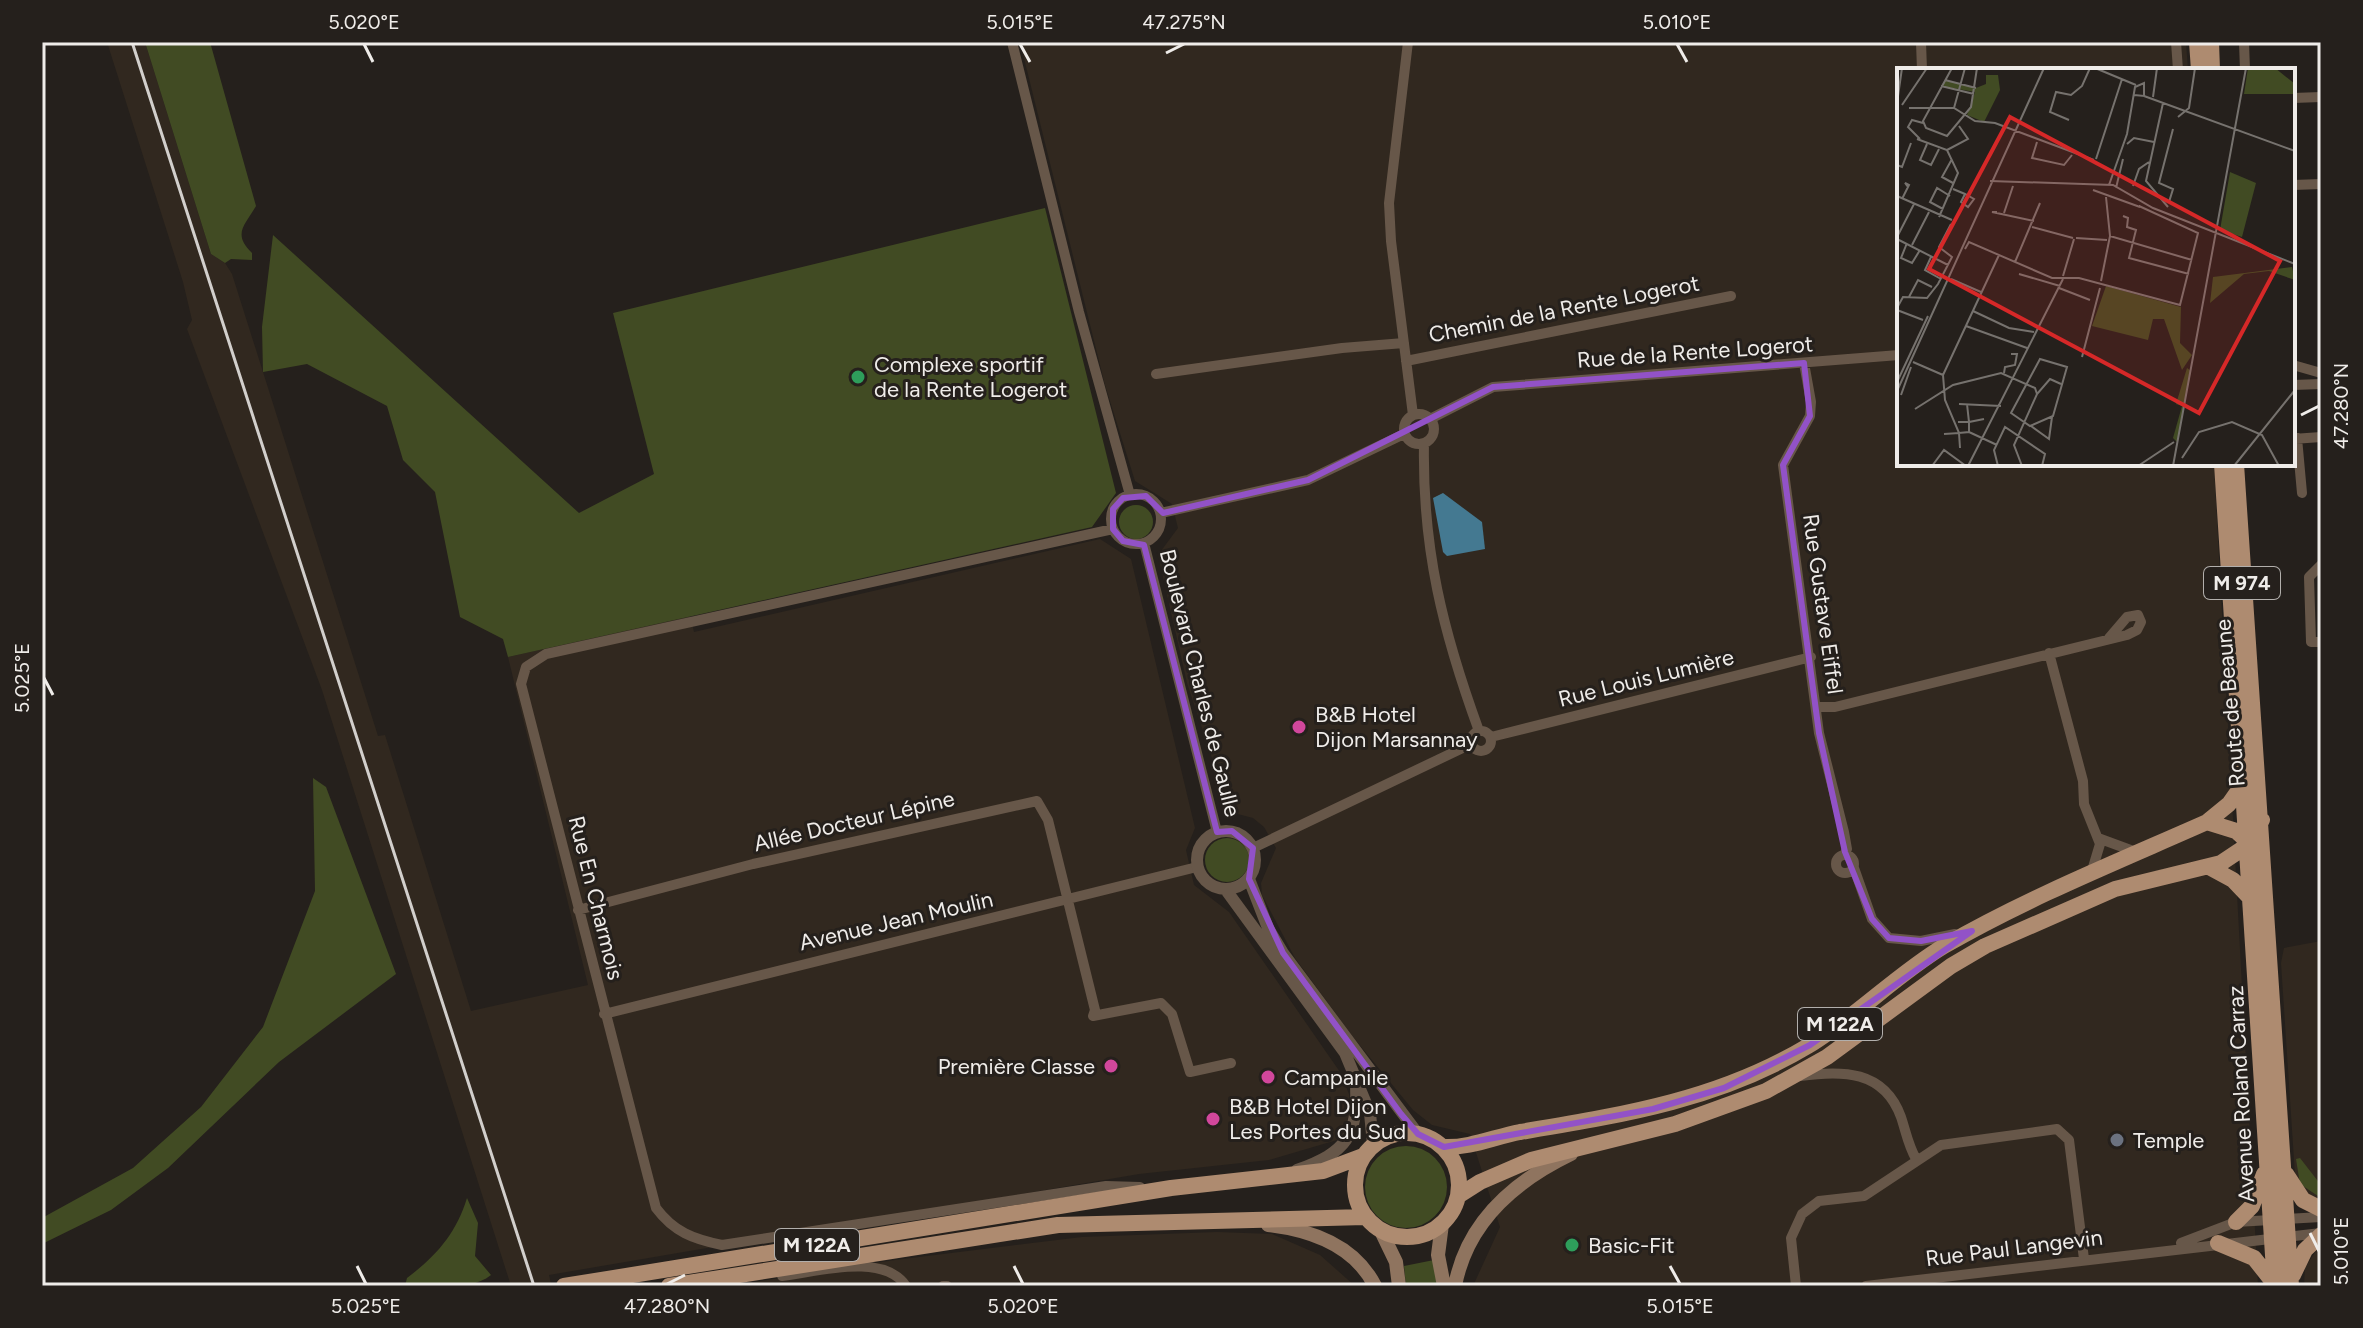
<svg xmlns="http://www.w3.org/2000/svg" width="2363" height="1328" font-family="Figtree,sans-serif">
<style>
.built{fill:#31281f}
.green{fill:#414b23}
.water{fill:#447991}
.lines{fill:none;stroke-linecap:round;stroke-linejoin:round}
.minor{stroke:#675749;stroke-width:10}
.tertiary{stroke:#675749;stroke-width:12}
.secondary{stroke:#8f745f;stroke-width:14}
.primary{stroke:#ae8b70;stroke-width:16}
.rail{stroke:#d2cfcc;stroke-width:3}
.marked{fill:none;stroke:#9252c7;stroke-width:6;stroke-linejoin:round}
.ticks{fill:none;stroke:#efece9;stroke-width:3}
.leisure-dot{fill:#2e9e5b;stroke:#25201c;stroke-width:3}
.hotel-dot{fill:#d1479c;stroke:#25201c;stroke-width:3}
.worship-dot{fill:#6b7280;stroke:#25201c;stroke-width:3}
.labels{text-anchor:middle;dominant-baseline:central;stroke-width:6;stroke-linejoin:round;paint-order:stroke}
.shield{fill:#25201c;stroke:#b2afac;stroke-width:2}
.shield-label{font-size:20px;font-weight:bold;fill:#efece9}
.street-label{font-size:22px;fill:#efece9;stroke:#25201c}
.poi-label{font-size:22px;fill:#efece9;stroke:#25201c;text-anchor:start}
.inset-road{fill:none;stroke:#76726e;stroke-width:2}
.view{fill:#d62828;fill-opacity:0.15;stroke:#d62828;stroke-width:4}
.inset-edge{fill:none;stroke:#efece9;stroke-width:4}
.neatline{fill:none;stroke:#efece9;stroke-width:3}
.ticks-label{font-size:20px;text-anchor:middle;fill:#efece9}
</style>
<rect width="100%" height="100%" fill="#25201c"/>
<path class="built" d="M107 42H145L211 254 225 263 232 274 378 736 385 735 471 1011 588 985 508 657 690 616 694 632 1100 539 1131 559 1195 828 1186 850 1194 885 1229 912 1340 1072 1349 1094 1350 1108 1346 1128 1337 1140 1269 1160 1139 1174 549 1275 551 1284 511 1286 322 690 187 329 192 320 183 282Z
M1020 42H2186L2188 70H1899V464H2214L2258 1286H1473L1500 1227 1470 1134 1432 1125 1413 1110 1353 1037 1295 958 1262 895 1261 883 1276 848 1264 827 1253 818 1230 812 1187 683 1158 555 1178 528 1172 504 1135 481 1105 385Z
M2321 941V1201L2310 1198 2295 1175 2281 963 2284 948Z
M1217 1232 1272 1234 1320 1255 1355 1286H728L895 1260 1082 1237Z
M2321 1244V1286H2304L2305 1267Z"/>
<path class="green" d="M145 42H210L256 206C245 225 232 234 252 253V260L231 259 225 263 211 254Z
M1045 208 1116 493 1092 527 508 657 503 639 460 617 435 492 403 460 387 406 307 364 263 372 262 327 273 235 579 513 654 474 613 313Z
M1119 522a17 17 0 1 1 34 0a17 17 0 1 1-34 0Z
M313 778 326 787 396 974 279 1062 168 1168 111 1210 42 1244V1218L133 1168 201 1107 263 1027 315 891Z
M1205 860a22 22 0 1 1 44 0a22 22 0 1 1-44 0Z
M1365 1187a41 41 0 1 1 82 0a41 41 0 1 1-82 0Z
M2300 1158 2321 1185V1198L2300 1184 2296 1159Z
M467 1198 478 1223 475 1256 491 1275C470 1292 430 1286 405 1286L407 1278C436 1256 456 1234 467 1198Z
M1434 1260 1439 1286H1406L1404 1266Z"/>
<path class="water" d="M1443 493 1482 522 1485 549 1447 556 1443 552 1433 498Z"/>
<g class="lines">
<path class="minor" d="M1012 42 1079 312 1130 495
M1408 42 1389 203 1391 241 1413 415
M1921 42 1922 70
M2176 42 2178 70
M2244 42 2245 70
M2293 98 2321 97
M2293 185 2321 184
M1406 361 1731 296
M1804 363 1811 402 1810 416 1783 465 1819 733 1844 832 1847 849 1844 855
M2293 365 2321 373
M1156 374 1342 348 1404 343
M2293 385 2321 384
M1404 429a15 15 0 1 1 30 0a15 15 0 1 1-30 0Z
M1430 419 1493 387 1899 355
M2297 438 2302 493
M2293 439 2321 437
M1424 443C1422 549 1443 632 1479 731
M1111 519a25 25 0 1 1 50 0a25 25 0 1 1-50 0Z
M1161 513 1308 480 1404 434
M1113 529 546 654 526 667 521 684 656 1208C674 1232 693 1239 722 1245L1106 1186 1140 1187
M1144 543 1217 832
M2321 565 2309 577 2311 642H2321
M2049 653 2083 781 2084 804 2100 844 2091 874
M1818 707H1835L2127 635 2137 630 2141 622 2138 615 2127 617 2109 638
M1471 741a10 10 0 1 1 20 0a10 10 0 1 1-20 0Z
M1491 737 1811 657
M2098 838 2136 852
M1253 848 1471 744
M1836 864a9 9 0 1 1 18 0a9 9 0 1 1-18 0Z
M1854 868 1872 919 1889 938 1921 941 1955 934
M578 910 753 864 1037 801 1048 820 1095 1010 1093 1016 1161 1003 1172 1014 1190 1072 1231 1063
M604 1014 1197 867
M1800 1076C1842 1070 1884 1070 1901 1117 1906 1132 1908 1145 1916 1159
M2181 1243 2236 1222 2321 1217
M782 1276C817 1272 883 1252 906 1286
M943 1286H947
M1796 1286 1791 1238 1802 1214 1819 1201 1864 1196 1941 1145 2057 1129 2069 1140 2084 1259
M1866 1286 2321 1233"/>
<path class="tertiary" d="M1197 860a29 29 0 1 1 58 0a29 29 0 1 1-58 0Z
M1249 879 1268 928 1283 953 1418 1134
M1226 890 1345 1053 1370 1113 1373 1145
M1297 1170C1347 1152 1358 1136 1356 1084"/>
<path class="secondary" d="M1442 1224 1438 1255 1444 1286
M1268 1225C1311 1230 1355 1246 1375 1286
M1381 1231 1396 1262 1399 1286
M1455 1286C1467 1221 1515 1181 1571 1154"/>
<path class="primary" d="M2197 42 2199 70
M2211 42 2212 70
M2222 464 2275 1286
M2236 464 2291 1286
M2207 822 2236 831 2250 844
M2209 867 2233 880 2252 900
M1355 1185a52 52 0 1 1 104 0a52 52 0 1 1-104 0Z
M1444 1147C1470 1148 1494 1137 1520 1132 1622 1115 1718 1100 1808 1046 1856 1017 1896 975 1944 946 2027 898 2119 861 2207 822L2229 804 2243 784
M2286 1174 2303 1200 2321 1209
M1458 1196 1480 1182 1531 1160 1675 1124 1766 1091 1827 1057 1951 966 1985 946 2115 889 2221 863 2242 849 2262 820
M2236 1222 2252 1206 2264 1174
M2218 1243 2254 1258 2273 1282
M2293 1275 2305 1250 2321 1235
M564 1286 1171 1188 1323 1171 1363 1156
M669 1286 1058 1225 1365 1217"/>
<path class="rail" d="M132 42 534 1286"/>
</g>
<path class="marked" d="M1804 363 1810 416 1783 465 1819 733 1845 852 1872 919 1889 938 1921 941 1972 931 1810 1045 1724 1088 1653 1109 1444 1147 1418 1134 1401 1114 1283 953 1249 879 1253 848 1232 831 1217 832 1144 545 1123 541 1113 529V509L1123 498 1146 496 1163 513 1308 480 1493 387Z"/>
<path class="ticks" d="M364 44 373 62M1020 44 1030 62M1677 44 1687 62M1166 53 1184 44M2301 415 2319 406M44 678 53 695M2310 1233 2319 1251M357 1266 366 1284M1014 1266 1023 1284M1670 1266 1680 1284M667 1284 685 1275"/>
<g class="leisure-dot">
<circle cx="858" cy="377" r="8"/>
<circle cx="1572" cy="1245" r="8"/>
</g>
<g class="hotel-dot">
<circle cx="1299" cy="727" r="8"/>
<circle cx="1111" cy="1066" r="8"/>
<circle cx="1268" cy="1077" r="8"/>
<circle cx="1213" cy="1119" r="8"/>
</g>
<circle class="worship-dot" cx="2117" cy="1140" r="8"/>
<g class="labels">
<g class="shield">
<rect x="2204" y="567" width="76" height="32" rx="6"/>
<rect x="1798" y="1008" width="84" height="32" rx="6"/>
<rect x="775" y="1229" width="84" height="32" rx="6"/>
</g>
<g class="shield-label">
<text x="2242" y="583">M 974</text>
<text x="1840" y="1024">M 122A</text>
<text x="817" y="1245">M 122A</text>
</g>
<g class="street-label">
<text transform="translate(1564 309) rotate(-11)">Chemin de la Rente Logerot</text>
<text transform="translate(1695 352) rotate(-4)">Rue de la Rente Logerot</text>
<text transform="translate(1823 604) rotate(82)">Rue Gustave Eiffel</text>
<text transform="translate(1646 678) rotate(-14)">Rue Louis Lumière</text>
<text transform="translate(1200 683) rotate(76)">Boulevard Charles de Gaulle</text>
<text transform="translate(2230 703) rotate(-95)">Route de Beaune</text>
<text transform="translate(854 821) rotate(-13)">Allée Docteur Lépine</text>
<text transform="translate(596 898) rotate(76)">Rue En Charmois</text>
<text transform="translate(896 921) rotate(-13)">Avenue Jean Moulin</text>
<text transform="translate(2241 1094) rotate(-93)">Avenue Roland Carraz</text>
<text transform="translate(2014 1248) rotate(-7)">Rue Paul Langevin</text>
</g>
<g class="poi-label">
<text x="874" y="364">Complexe sportif<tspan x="874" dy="25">de la Rente Logerot</tspan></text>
<text x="1315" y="714">B&amp;B Hotel<tspan x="1315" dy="25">Dijon Marsannay</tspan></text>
<text x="1095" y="1066" text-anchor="end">Première Classe</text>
<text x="1284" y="1077">Campanile</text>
<text x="1229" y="1106">B&amp;B Hotel Dijon<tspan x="1229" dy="25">Les Portes du Sud</tspan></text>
<text x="2133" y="1140">Temple</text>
<text x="1588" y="1245">Basic-Fit</text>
</g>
</g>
<g transform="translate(1897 68)">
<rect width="398" height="398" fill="#25201c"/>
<path d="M351 0H378L398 16V26H347ZM89 7H101L103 22 87 54 70 47 78 24 44 18 48 12 79 20 89 16ZM333 104 359 115 345 169 323 162ZM395 199 398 212 372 203 347 206 313 235 316 209ZM209 218 284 239 283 275 295 287 285 302 267 251H256L251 272 195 258ZM290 300 294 303 280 374 276 370 285 338 279 336Z" fill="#414b23"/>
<path class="inset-road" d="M55 0 26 53 29 60 50 68 74 39 80 0M198 0 239 17M48 12 79 20M44 18 77 26M247 28 398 83M256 29 260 0M0 35 5 0M266 35 249 113 271 139M5 37 30 0M12 40H57L78 53 98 55 197 92M57 40 68 0M281 49 292 40 298 0M172 52 153 44 159 24 174 27 185 18 193 0M20 71 50 82 61 105 42 149M23 71 11 59 15 52 26 55M140 74 135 90 167 97 175 87M30 76 23 92 34 97 42 81M230 76 237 70 257 74M50 82 71 71 62 58M55 91 45 109 56 115M199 91 225 11M0 97 5 99 14 75M93 113 216 117 256 140 398 196M212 117 230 66 238 19 247 15V28L237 27M236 118 242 101 252 94M219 120 226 91M56 121 68 126 77 131 71 139 64 134 68 126M196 122 243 139M0 128 55 152M209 129 213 168M5 131 12 117 8 115 11 119M272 134 276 121 262 115 276 61M46 141 33 134 40 120 53 128M100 144H95L137 153M107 145 116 118M226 148 231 150 230 159 239 162 232 190 292 206M135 159 176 170M0 169 17 136M179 170 210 172M0 171 51 197M10 175 4 190 15 195 23 182M15 177 32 144M68 181 72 174 155 210H182L283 237 301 165 242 138M34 189 28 202 44 211M118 194 143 135M122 206 163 218M166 208 177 171M54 211 84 224M204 213 213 168 295 192M162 220 193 232M12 229 21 212 35 219M0 240 6 229 30 230 41 216 55 189 42 179 54 156M0 242 26 252M76 243 112 260 137 264M69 258 130 280M185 289 203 220M143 291 170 299 156 348 133 358 114 345ZM16 294 46 307M107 305 108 299 118 297 120 286H114M0 314 31 248M0 323 147 0M4 327 14 299M62 336 104 338M70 336 72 354 87 351M18 341 56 317 104 305 138 320 140 326M61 354H72V364L62 365 48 332 46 307 102 187M134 358 152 371 155 349M72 364 100 377M47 366 62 365 63 380M285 390 302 364 335 354 365 367 382 398M35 398 47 382 69 398M71 398 166 211M101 398 97 382 108 359 148 386 145 398M125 398 117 377 140 326 153 311 164 316M241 398 277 374M276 398 349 0M337 398 398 322"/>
<path class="view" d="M113 49 383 193 302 345 32 201Z"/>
<rect width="398" height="398" class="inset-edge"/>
</g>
<rect width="2363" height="1328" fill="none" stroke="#25201c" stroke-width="88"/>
<rect x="44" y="44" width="2275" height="1240" class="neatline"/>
<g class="ticks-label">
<text x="364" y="29">5.020°E</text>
<text x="1020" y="29">5.015°E</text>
<text x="1184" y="29">47.275°N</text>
<text x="1677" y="29">5.010°E</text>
<text transform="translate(2341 406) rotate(-90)" y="7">47.280°N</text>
<text transform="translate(22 678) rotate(-90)" y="7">5.025°E</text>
<text transform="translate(2341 1251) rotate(-90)" y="7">5.010°E</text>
<text x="366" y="1313">5.025°E</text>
<text x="667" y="1313">47.280°N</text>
<text x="1023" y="1313">5.020°E</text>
<text x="1680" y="1313">5.015°E</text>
</g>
</svg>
